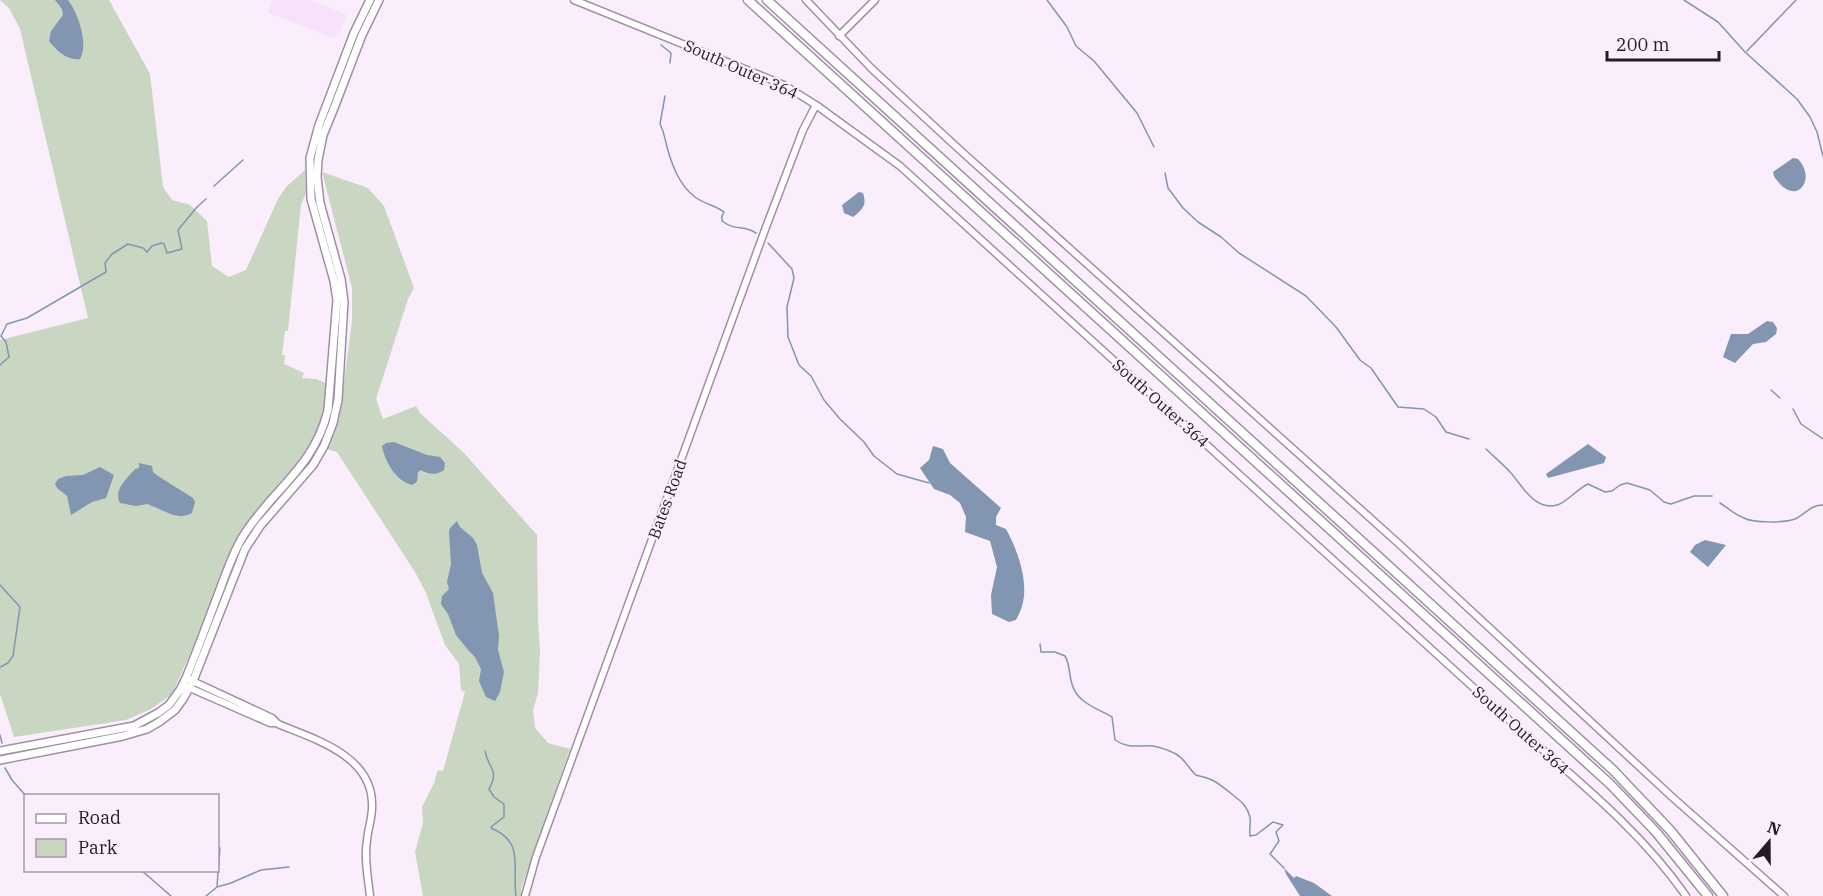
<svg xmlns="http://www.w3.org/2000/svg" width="1823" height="896" font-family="'IBM Plex Serif',serif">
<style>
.built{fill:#f7e2fc}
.green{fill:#c9d6c1}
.water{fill:#8295b1}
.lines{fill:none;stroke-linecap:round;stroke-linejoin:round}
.stream{stroke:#8295b1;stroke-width:1.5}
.secondary-casing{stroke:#a18ea6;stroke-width:9}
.primary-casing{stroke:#a18ea6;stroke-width:10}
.highway-casing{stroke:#a18ea6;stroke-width:11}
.secondary{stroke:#fff;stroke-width:6}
.primary{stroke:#fff;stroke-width:7}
.highway{stroke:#fff;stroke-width:8}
.labels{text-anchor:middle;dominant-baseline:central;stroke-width:4.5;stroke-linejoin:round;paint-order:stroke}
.street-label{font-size:16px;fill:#231b25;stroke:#faeefd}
</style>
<rect width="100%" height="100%" fill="#faeefd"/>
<path class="built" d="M273 0H310L346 14V16L339 34 334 38 268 13Z"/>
<path class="green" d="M0 0H109L150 74 163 187 172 200 190 205 207 221 212 266 229 277 246 270 278 199 286 187 305 170 306 193 301 205 288 331H285L282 355H285L284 364 304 373 302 378 316 379 343 390 352 321V288L322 172 368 188 384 206 414 288 408 299 376 399 383 419 416 406 420 413 464 453 537 535 538 620 540 652 538 693 533 710 535 728 548 743 570 749 521 889 522 896H423L415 852 423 823 422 807 434 783 438 770 443 771 465 692 461 690 459 664 445 645 426 593 415 572 337 452 311 445 303 458 240 532 227 558 194 645 172 694 151 709 126 720 14 737 0 694V340L88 318 20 29 9 8Z"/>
<path class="water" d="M55 0H68C78 13 89 44 80 59 67 61 56 50 49 41L51 31 63 15 62 9Z
M1793 158 1798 159C1816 178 1799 204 1780 184 1776 179 1774 178 1773 172Z
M859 192 863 193C867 205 863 209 853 217L844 213 842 205Z
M1767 321 1773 322 1777 328 1776 334 1766 342 1753 344 1735 363 1723 357 1731 334H1748Z
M394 442 427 455 440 457 445 463 444 470C437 475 429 475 421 470L418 472C417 479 419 482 412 485 396 481 385 462 382 446L386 443Z
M1588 444 1606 457 1604 463 1548 478 1546 474Z
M933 446 943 449 950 463 1001 508 996 517V525L1006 529C1017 549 1028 579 1023 602 1022 608 1019 614 1016 620L1009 622 992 614 991 595 997 567 990 541 965 532 966 517 960 503 950 495 934 489 920 468 929 460Z
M139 463 152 466 153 472 158 476 193 498 195 502 192 513C177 522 161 508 147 504L136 506 120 503C113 489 127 479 135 469L139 468Z
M100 467 114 475 106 498 92 502 71 515 67 496 57 488 55 484 58 479 66 476 83 475Z
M457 521 460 527 473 538 477 545 482 573 493 593 499 636 498 650 504 672 500 692 495 701 486 697 479 681 481 669 475 657 468 650 456 635 448 614 441 604 442 596 449 589 447 582 451 564 449 532 450 528Z
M1705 540 1726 545 1708 567 1690 552 1695 545Z
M1284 868 1294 878 1296 876 1314 883 1332 896H1300L1286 874Z"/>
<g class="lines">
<path class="stream" d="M1047 0 1067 27 1076 46 1094 61 1137 113 1154 147
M1684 0 1718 22 1745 52 1797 99 1810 117 1817 132 1823 156
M661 45 671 53 670 63
M1747 51 1796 0
M665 96 660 124C664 132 665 139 667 147 672 165 679 185 695 197 704 204 715 205 724 212L722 216V221C737 232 742 224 756 233
M1165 173 1168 188 1183 208 1198 222 1221 237 1239 253 1306 296 1336 327 1360 360 1371 368 1398 407 1424 409 1436 417 1446 432 1469 439
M214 186 243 160
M768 243 792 269 794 278 787 307 788 337 799 365 811 376 824 400 840 419 864 442 874 456 897 474 929 483
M0 365 9 357 6 342 1 336 7 324 27 318 106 272 105 263 112 254 128 244 143 248 147 252 152 246 161 243 164 244 167 253 182 249 178 230 197 207 206 199
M1771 390 1780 398
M1793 409 1801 424 1823 439
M1486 449C1494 457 1503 464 1510 472 1523 486 1534 511 1557 505 1566 503 1577 489 1588 484L1605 492 1612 491 1620 485 1627 483 1650 490 1664 502 1671 504 1694 496H1712
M1720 503C1728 508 1735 515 1744 518 1753 523 1785 523 1795 519 1806 514 1810 505 1823 505
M0 585 20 607 13 656 8 663 0 667
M1040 644 1041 652H1055L1065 656C1070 664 1069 675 1072 684 1077 703 1097 708 1112 717L1115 740C1128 749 1138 745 1153 746 1159 747 1170 751 1176 754 1186 760 1188 768 1196 775 1217 780 1217 783 1233 795 1242 802 1247 806 1250 817 1251 823 1249 829 1250 836L1256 835 1273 822 1283 825 1276 832 1279 841 1270 854 1284 868
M0 735 2 743
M485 751C488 769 500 769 489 789L494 797 504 804V817L492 826 491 828C525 842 512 866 516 896
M5 768 12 780 26 796
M141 870 171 896
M217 886 220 848
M206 896 217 887 231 883 261 870 289 867"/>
<defs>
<path id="secondary" d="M574 0 784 85 816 105 900 166 1519 729C1578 781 1641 831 1686 896
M806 0 872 69 961 151 1398 543 1671 796 1784 896
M839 36 875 0
M186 678 272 718 278 724C314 739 371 755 372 803 373 816 368 828 367 840 364 858 368 878 370 896
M183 685 270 723H277
M525 896 536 857 766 227 803 130 816 105"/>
<path id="primary" d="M0 751 134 726 158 713 169 705 180 690 186 678C198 649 208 621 219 592 226 574 232 555 242 538 271 490 314 469 328 410L337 300 334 281 311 199 310 158 319 125 354 33 370 0
M0 760 123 736 147 729 159 722 175 710 183 699 193 681 245 549 260 526 313 465 324 446 333 423 338 400 344 302 341 279 320 203 317 177 318 160 323 135 334 108 362 35 379 0"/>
<path id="highway" d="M748 0 1610 784 1656 832 1708 896
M767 0 1613 770 1670 830 1723 896"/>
</defs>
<use href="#secondary" class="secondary-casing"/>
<use href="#primary" class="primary-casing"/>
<use href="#highway" class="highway-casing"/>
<use href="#secondary" class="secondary"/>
<use href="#primary" class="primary"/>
<use href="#highway" class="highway"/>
</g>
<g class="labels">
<g class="street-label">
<text transform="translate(741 69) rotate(24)">South Outer 364</text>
<text transform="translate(1161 403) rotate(42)">South Outer 364</text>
<text transform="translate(667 499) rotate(-70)">Bates Road</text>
<text transform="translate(1521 730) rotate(42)">South Outer 364</text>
</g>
</g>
<rect x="24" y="794" width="195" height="78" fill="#faeefd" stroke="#a49aa7" stroke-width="1.5"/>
<rect x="36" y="814" width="30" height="9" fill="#ffffff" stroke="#a49aa7" stroke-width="1.5"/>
<text x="78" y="824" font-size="18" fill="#231b25">Road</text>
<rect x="36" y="839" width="30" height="18" fill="#c9d6c1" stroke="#a49aa7" stroke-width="1.5"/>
<text x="78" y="854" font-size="18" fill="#231b25">Park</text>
<g transform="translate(1769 842) rotate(20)" stroke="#faeefd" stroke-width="4.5" paint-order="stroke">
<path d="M0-4.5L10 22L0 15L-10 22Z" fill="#231b25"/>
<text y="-9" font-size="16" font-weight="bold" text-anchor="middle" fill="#231b25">N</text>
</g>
<path d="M1607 51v9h112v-9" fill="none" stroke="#231b25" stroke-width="3"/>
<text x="1616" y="51" font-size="18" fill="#231b25" stroke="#faeefd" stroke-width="4.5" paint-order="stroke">200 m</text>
</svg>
